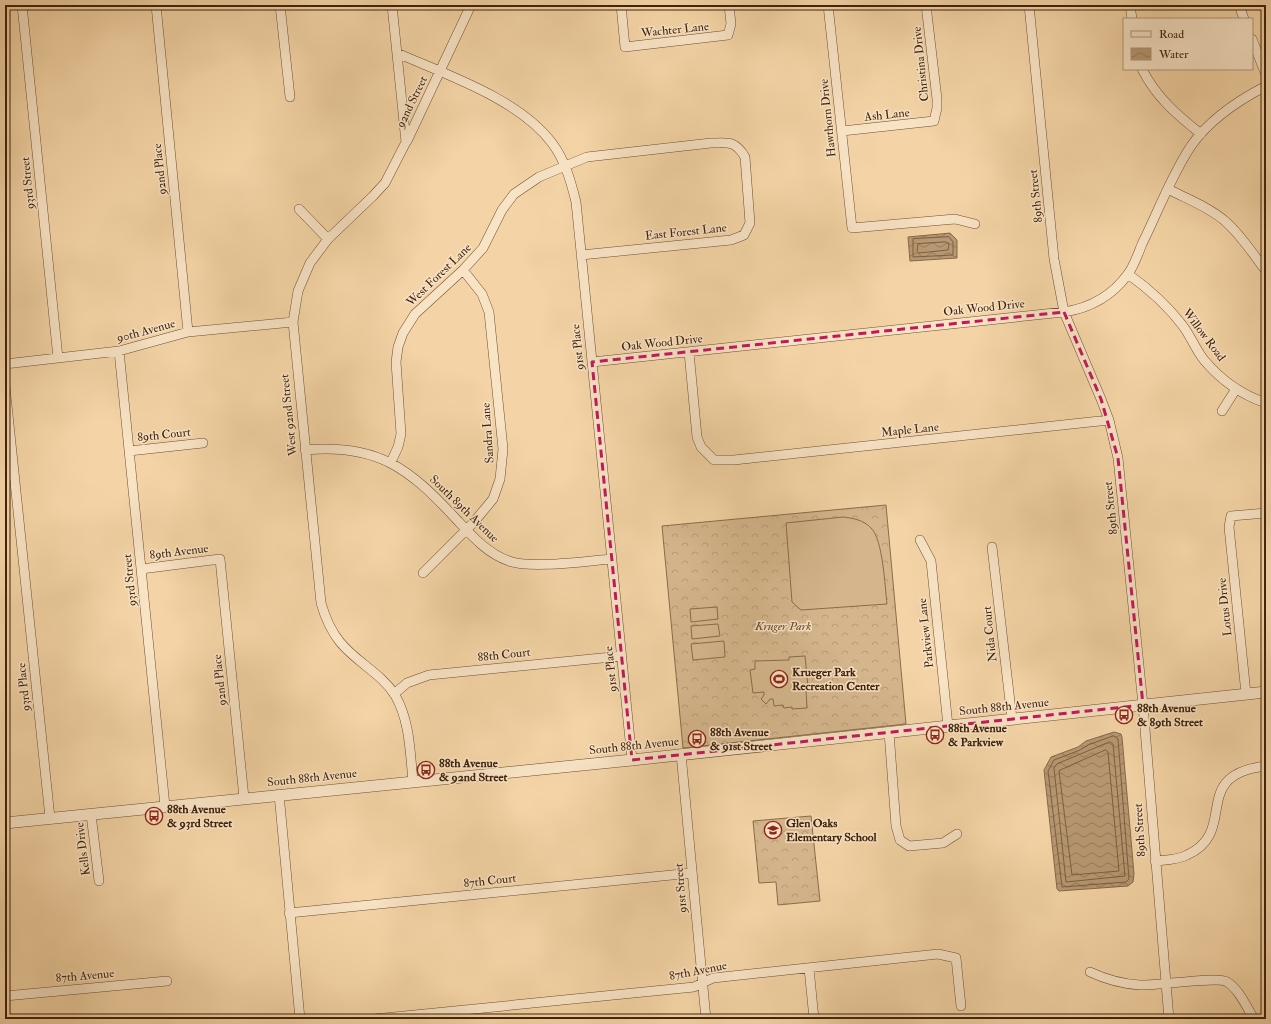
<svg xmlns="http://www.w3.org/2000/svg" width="1271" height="1024" font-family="'IM FELL Double Pica',serif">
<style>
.forest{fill:url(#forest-crowns);stroke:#8a6c4c}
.pitch{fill:#d5b68c;stroke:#8a6c4c}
.water{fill:url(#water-waves);stroke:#87694a}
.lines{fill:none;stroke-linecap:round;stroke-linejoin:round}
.shore{stroke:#7c5e40;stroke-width:1}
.minor-casing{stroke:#6d4f33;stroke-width:10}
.tertiary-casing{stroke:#6d4f33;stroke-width:12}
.minor{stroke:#f8e3c5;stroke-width:9}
.tertiary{stroke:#f8e3c5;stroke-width:11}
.marked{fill:none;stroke:#c2185b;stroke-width:3;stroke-dasharray:8 5;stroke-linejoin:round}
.labels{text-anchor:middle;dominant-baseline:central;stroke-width:3;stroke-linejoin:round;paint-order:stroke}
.street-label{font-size:12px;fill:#40230d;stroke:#f8e3c5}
.park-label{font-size:12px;font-style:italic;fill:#65482d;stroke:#f8e3c5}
.poi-label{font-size:12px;font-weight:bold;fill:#40230d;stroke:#f8e3c5;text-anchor:start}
</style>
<defs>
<pattern id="forest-crowns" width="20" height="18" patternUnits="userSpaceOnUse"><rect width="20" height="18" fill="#d5b68c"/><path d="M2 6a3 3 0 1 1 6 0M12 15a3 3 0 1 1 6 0" fill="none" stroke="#b89c78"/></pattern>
<pattern id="water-waves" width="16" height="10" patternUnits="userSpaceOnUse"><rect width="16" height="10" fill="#b79872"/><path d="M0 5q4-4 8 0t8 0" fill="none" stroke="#967c5c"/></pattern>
</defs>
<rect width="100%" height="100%" fill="#f4d4a6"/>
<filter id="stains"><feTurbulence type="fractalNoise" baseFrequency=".005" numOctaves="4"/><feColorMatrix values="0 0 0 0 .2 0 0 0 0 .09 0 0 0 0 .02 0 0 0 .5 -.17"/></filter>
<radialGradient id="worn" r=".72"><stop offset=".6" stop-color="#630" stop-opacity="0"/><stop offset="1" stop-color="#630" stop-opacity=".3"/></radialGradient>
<path class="forest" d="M886 505 906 724 683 748 662 526Z
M811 816 820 901 778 905 776 882 759 883 753 821Z"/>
<path class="pitch" d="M843 517C852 518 864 520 871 528 883 539 885 588 887 604L801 610 792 602 786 523Z
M717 607 718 619 691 622 690 609Z
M718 624 720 636 692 639 691 626Z
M724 641 725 657 693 660 691 644Z
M805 656 808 687 806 690 807 708 792 709V707L784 708 783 705 774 706 773 699H770L766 704 761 699 764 695V692L753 693 750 670 755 669V661L789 660V657Z"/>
<path class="water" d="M950 233 957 240V258L910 261 908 237Z
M1114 732 1121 734 1122 737 1134 874 1133 882 1128 886 1059 891 1057 889 1044 770 1051 757 1078 747 1086 741Z"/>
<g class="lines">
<path class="shore" d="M949 237 953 242V255L913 257V239Z
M946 242 949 244 948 250 919 253 917 251 918 244Z
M1114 736 1118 739 1129 879 1126 882 1062 887 1048 771 1054 760 1080 750 1088 745Z
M1110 742 1113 744 1125 876 1066 882 1054 768 1057 764Z
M1106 750 1108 752 1119 871 1072 875 1059 771Z"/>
<defs>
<path id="minor" d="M22 5 58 358
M156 5 188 332
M280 5 290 97
M392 5 406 142 385 183 373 196 328 239 310 263 298 291 293 322 321 603C325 617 331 631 340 642 356 662 381 673 395 695 410 721 410 752 413 781
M621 5 625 47 728 35 731 24 729 5
M828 5 852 228 955 219 975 224
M1029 5 1054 259 1064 312 1101 399 1109 420 1118 458 1143 705 1169 1019
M1130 5 1132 19
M1239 5 1244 19
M1252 39 1266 75
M397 53C447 75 519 99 552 143 565 160 571 182 576 202L632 760
M1142 69C1156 97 1177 115 1201 134
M842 131 934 121 937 108V99L926 5
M407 141 471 5
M1168 189C1187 199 1209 207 1225 221 1241 235 1253 254 1266 271
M299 209 328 239
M1128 274C1149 289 1168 306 1183 326 1191 337 1196 350 1204 360 1220 379 1242 395 1266 403
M119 351 165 806
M689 352 697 437 701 447 714 460
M592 362 1064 312C1090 308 1112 296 1128 274 1134 266 1138 254 1142 244 1158 212 1171 176 1191 146 1209 120 1237 101 1266 86
M5 364 119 351 188 332 293 322
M5 386 50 818
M1222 411 1236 389
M305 450C378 443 410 469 457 520 472 536 488 554 509 561 531 569 586 561 612 559
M129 451 203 443
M714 460H734L1109 420
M391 462 398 447 401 434 396 362 398 347 403 333 415 314 463 270 483 248 502 210 514 194 539 177 587 157 711 143C728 143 735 140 745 157L750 223 744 235 731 240 581 255
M920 540 931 561 948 726
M992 547 1012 719
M141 569 220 559 244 798
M423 573 474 522 493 499 500 479 503 449 489 312 482 294 463 270
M394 694 407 683 429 675 622 656
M1246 694 1229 527 1231 516 1266 513
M889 732 896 826 900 840 909 846 943 843 957 834
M681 754 706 1019
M279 794 300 1019
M91 814 99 881
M1155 861C1165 860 1178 860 1187 855 1240 831 1188 775 1266 766
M289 913 692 873
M809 968 814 1019
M1090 972C1105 979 1122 984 1140 985 1157 986 1219 976 1227 982 1239 989 1247 1008 1254 1019
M5 996 167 981
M374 1019 694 987 713 978 938 954 956 958 961 1006"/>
<path id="tertiary" d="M5 823 632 760 1266 692"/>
</defs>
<use href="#minor" class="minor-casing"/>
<use href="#tertiary" class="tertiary-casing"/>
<use href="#minor" class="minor"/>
<use href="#tertiary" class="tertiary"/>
</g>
<path class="marked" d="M1064 312 1101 399 1118 458 1143 705 632 760 592 362Z"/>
<defs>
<symbol id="stadium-ring" viewBox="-11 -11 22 22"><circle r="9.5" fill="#f8e3c5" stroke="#8f2418" stroke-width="1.5"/><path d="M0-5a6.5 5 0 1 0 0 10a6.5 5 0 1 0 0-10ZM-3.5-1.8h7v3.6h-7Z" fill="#8f2418"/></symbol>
<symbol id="bus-ring" viewBox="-11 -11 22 22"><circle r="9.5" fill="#f8e3c5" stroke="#8f2418" stroke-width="1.5"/><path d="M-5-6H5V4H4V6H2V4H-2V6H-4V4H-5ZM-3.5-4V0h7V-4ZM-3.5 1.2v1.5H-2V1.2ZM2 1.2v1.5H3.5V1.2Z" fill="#8f2418"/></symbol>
<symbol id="school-ring" viewBox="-11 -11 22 22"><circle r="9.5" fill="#f8e3c5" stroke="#8f2418" stroke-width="1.5"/><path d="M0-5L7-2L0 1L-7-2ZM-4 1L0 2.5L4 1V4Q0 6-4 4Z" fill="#8f2418"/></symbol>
</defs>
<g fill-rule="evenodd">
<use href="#stadium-ring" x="769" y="669" width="20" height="20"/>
<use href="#bus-ring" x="1114" y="705" width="20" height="20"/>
<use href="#bus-ring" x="925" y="725" width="20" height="20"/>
<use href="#bus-ring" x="687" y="729" width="20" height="20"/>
<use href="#bus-ring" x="416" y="760" width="20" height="20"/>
<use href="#bus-ring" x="144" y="806" width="20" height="20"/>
<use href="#school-ring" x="763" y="820" width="20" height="20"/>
</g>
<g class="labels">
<g class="street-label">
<text transform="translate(675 30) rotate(-6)">Wachter Lane</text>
<text transform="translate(921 64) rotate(-96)">Christina Drive</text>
<text transform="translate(412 102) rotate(-64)">92nd Street</text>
<text transform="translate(887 115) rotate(-6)">Ash Lane</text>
<text transform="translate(828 118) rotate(-96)">Hawthorn Drive</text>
<text transform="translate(160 169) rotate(-96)">92nd Place</text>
<text transform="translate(28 183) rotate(-96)">93rd Street</text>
<text transform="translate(1036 196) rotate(-96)">89th Street</text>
<text transform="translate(686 232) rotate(-6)">East Forest Lane</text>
<text transform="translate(439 275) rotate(-44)">West Forest Lane</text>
<text transform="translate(984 308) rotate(-6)">Oak Wood Drive</text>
<text transform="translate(146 331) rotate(-15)">90th Avenue</text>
<text transform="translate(1204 335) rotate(53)">Willow Road</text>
<text transform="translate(662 343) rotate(-6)">Oak Wood Drive</text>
<text transform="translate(578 347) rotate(-96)">91st Place</text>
<text transform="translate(289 415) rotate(-96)">West 92nd Street</text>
<text transform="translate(910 430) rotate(-6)">Maple Lane</text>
<text transform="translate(488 433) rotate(-94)">Sandra Lane</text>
<text transform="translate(164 435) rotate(-6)">89th Court</text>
<text transform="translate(1111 508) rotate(-96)">89th Street</text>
<text transform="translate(464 509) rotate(44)">South 89th Avenue</text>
<text transform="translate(179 552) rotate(-7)">89th Avenue</text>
<text transform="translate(130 580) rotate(-96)">93rd Street</text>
<text transform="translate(1225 607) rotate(-96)">Lotus Drive</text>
<text transform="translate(926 633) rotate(-96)">Parkview Lane</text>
<text transform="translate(990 634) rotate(-96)">Nida Court</text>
<text transform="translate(504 655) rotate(-6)">88th Court</text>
<text transform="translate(611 669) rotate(-96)">91st Place</text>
<text transform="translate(220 680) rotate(-96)">92nd Place</text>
<text transform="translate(24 687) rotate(-96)">93rd Place</text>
<text transform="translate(1004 707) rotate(-6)">South 88th Avenue</text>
<text transform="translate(634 746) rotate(-6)">South 88th Avenue</text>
<text transform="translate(312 778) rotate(-6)">South 88th Avenue</text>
<text transform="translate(1140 830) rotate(-94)">89th Street</text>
<text transform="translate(83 849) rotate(-97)">Kells Drive</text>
<text transform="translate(490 881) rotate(-6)">87th Court</text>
<text transform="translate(681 888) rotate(-95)">91st Street</text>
<text transform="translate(698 971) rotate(-11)">87th Avenue</text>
<text transform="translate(85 976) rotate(-5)">87th Avenue</text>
</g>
<g class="park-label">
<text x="783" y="626">Kruger Park</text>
</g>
<g class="poi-label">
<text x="792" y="672">Krueger Park<tspan x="792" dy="14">Recreation Center</tspan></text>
<text x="1137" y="708">88th Avenue<tspan x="1137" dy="14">&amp; 89th Street</tspan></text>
<text x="948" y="728">88th Avenue<tspan x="948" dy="14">&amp; Parkview</tspan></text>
<text x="710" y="732">88th Avenue<tspan x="710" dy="14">&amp; 91st Street</tspan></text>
<text x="439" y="763">88th Avenue<tspan x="439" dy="14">&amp; 92nd Street</tspan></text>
<text x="167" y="809">88th Avenue<tspan x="167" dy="14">&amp; 93rd Street</tspan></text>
<text x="786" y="823">Glen Oaks<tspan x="786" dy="14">Elementary School</tspan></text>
</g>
</g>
<rect width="1271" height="1024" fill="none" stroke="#f4d4a6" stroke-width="20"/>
<rect x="6" y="6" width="1259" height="1012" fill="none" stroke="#40230d" stroke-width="2"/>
<rect x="10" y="10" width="1251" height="1004" fill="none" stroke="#40230d"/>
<rect x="1123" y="18" width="130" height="52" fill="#f8e3c5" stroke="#ae967b"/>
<rect x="1131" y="31" width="20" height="6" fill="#f8e3c5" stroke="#ae967b"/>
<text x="1159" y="38" font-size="12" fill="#40230d">Road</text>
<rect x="1131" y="48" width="20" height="12" fill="url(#water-waves)" stroke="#ae967b"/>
<text x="1159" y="58" font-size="12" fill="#40230d">Water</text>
<rect width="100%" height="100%" filter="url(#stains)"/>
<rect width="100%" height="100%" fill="url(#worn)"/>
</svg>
